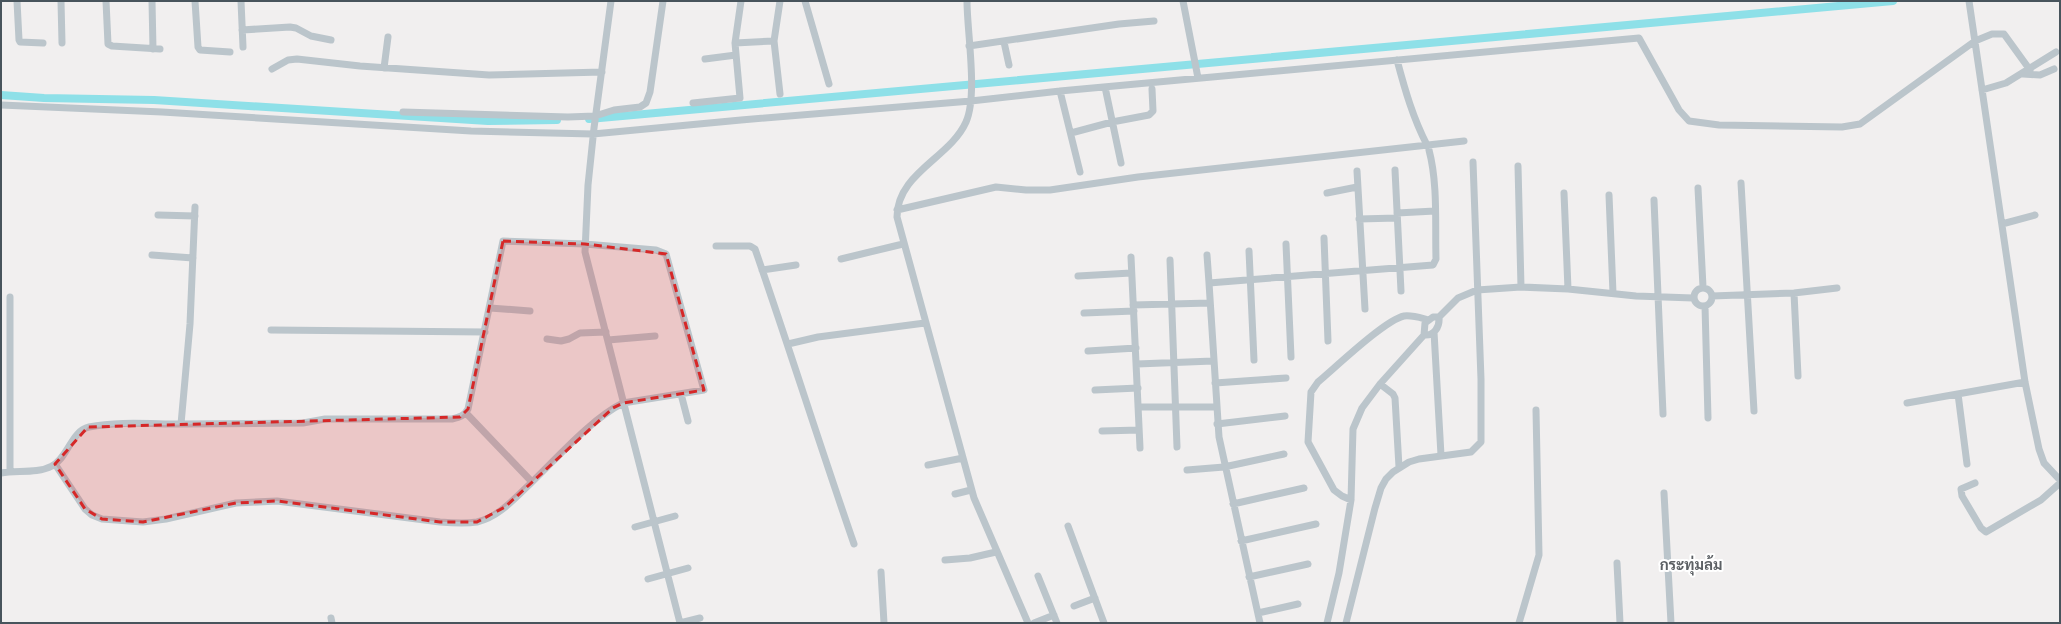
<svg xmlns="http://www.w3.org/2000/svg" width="2061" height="624" font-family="'DejaVu Sans',Sarabun,sans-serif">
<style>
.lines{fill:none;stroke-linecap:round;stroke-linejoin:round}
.canal{stroke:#8ee0e8;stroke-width:8}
.minor{stroke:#bbc5cb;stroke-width:7}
.marked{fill:#d62828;fill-opacity:0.2;stroke:#d62828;stroke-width:3;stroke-dasharray:8 5;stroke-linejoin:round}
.labels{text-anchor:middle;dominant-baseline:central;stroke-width:4;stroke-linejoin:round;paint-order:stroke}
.district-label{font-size:15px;font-weight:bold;fill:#5c6064;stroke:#fff}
</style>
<rect width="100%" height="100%" fill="#f1efef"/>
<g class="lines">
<path class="canal" d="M1 95 44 98 154 100 488 121 557 120
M589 119 1893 1"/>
<path class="minor" d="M17 1 19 40 20 42 43 43
M61 1 62 43
M106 1 108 44 112 46 160 49
M152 1 153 49
M195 1 198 47 200 50 230 52
M241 1 243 47
M611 1 594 128 588 185 585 252 680 623
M780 1 774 41 780 94
M805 1 829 84
M967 1C967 32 978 95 966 122 950 158 897 173 897 217L974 498 1028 623
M1183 1 1198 78
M1969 1 2025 382 2039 449 2044 463 2060 480
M242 30 290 27 296 28 311 36 331 40
M1004 42 1009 65
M735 43 774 41
M969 46 1119 24 1154 21
M705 59 736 55
M1397 60C1405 90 1413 118 1427 145
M384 68 388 37
M272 69 288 60 297 59 360 66 489 75 602 72
M2023 74 2040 75 2054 69
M1105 87 1121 163
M1982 90 2006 83 2056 52
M1060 91 1080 172
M693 103 740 98 735 43 741 1
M1 105 162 112 471 131 593 134 741 120 971 101 1060 91 1639 38 1679 110 1689 121 1719 125 1842 127 1860 124 1975 41 1992 34H2004L2030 70
M403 112 568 117 595 116 614 110 640 107 646 103 650 92 663 1
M1071 133 1112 122 1149 115 1153 111 1152 89
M1518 166 1521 287
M1395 170 1401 291
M1357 171 1365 309
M1741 183 1754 411
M1698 188 1703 287
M1327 193 1357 187
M1564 193 1568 289
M1609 195 1613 293
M1654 200 1663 414
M897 210 996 187 1026 190H1050L1138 177 1464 141
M1397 213 1435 211
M158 215 195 216
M1359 219 1397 218
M2002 224 2035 215
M1324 238 1328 341
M1286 244 1291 357
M716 246H750L755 249C789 347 820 446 854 544
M1249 251 1254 360
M152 255 193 258
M1207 255 1209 283 1433 265 1436 259C1435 224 1438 184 1429 150
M1131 257 1140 448
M841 259 903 244
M1170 260 1177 447
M762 270 796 265
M1078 276 1131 273
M1209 283 1219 437 1260 623
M1694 297a9 9 0 1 1 18 0a9 9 0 1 1-18 0Z
M1794 293 1798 376
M1712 296 1794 293 1837 288
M10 297V471
M1133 305 1210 303
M1705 306 1708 418
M490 308 530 311
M1084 313 1134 311
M271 330 485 332
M1434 332 1441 455
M1424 335C1434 336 1440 327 1439 317L1458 298 1477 290 1521 287 1568 289 1636 296 1693 298
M547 339 561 341 569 339 580 333 606 332
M608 340 655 336
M788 344 818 337 925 323
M1088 351 1136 348
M1137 364 1213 361
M1215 383 1286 378
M1380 384 1393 394 1395 398 1399 467
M1095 390 1138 388
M681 394 688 421
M1958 394 1967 464
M1907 403 2025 382
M1138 407H1216
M466 413 532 482
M181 424 190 324 195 207
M1217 424 1285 416
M1102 431 1139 430
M928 465 963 458
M1187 470 1224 467 1284 454
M1 473C17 470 37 474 52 466 68 458 71 431 89 427 118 421 151 424 181 424 221 424 262 423 303 423L325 419H452C460 417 464 416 468 409L503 241 585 244 656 250 666 254 704 390 623 403C591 419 557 458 531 483 515 498 499 517 477 522 465 524 452 523 440 522L277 501 236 503 166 519 143 522 102 519 92 515 85 509 55 464
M1975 483 1961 489 1962 496 1981 528 1986 532 2041 500 2060 483
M1664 493 1671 623
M955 494 971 490
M1351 500 1342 496 1334 490 1308 442 1311 392 1318 382C1336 367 1385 320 1404 316 1413 315 1421 318 1429 320
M1233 504 1304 488
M1068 526 1104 623
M635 527 675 516
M1241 541 1316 524
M945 560 970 558 996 552
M1617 563 1620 623
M881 572 884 623
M1038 576 1057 623
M1249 577 1308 564
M648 579 688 568
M1074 606 1095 598
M1258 613 1298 604
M331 618 332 623
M680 623 700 618
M1034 623 1054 615
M1327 623 1339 573 1351 500 1353 429 1362 408 1380 384 1424 335 1425 323 1433 317H1439
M1346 623 1375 508 1381 488 1386 479 1393 472 1409 462 1419 459 1471 452 1481 442V379L1473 162
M1519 623 1539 555 1536 410"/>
</g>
<path class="marked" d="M503 241 585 244 666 254 704 390 623 403 613 408 505 507 477 522H440L277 501 236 503 143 522 102 519 85 509 55 464 88 427 460 417 468 409Z"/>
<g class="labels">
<g class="district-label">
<text x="1691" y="565">กระทุ่มล้ม</text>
</g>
</g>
<rect width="2061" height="624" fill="none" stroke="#48545c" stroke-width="4"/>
</svg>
